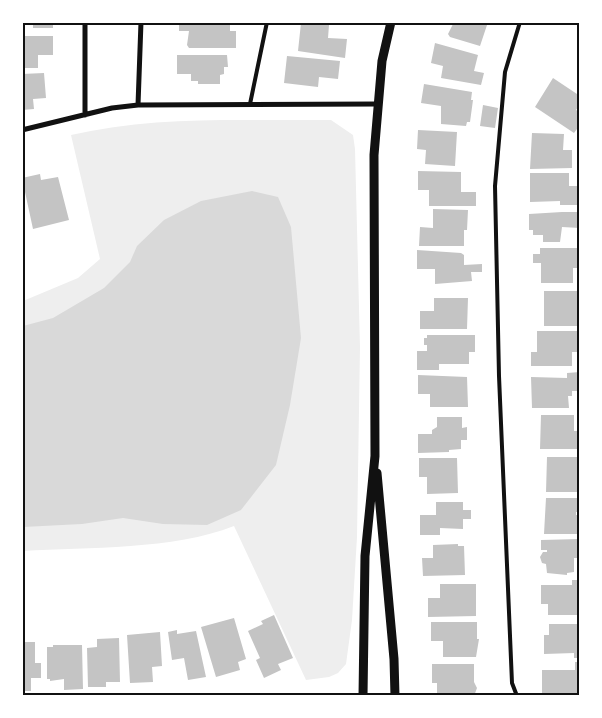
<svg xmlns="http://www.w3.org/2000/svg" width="602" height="718" font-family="Manrope,sans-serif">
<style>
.green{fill:#eee}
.water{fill:#d9d9d9}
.building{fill:#c4c4c4}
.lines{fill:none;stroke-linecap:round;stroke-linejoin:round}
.service{stroke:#111;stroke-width:4}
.minor{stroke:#111;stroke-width:5}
.tertiary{stroke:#111;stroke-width:9}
.neatline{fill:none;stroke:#111;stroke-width:2}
</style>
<rect width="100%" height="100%" fill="#fff"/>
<path class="green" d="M331 120 353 135 355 149 360 347 357 537 352 620 346 664 338 673 329 677 306 680 234 526C173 550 89 547 23 551V301L78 278 100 259 71 135C155 115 244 121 331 120Z"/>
<path class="water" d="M252 191 278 197 291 227 301 338 290 405 276 465 241 510 207 525 163 524 123 518 82 524 23 527V326L53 318 104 288 130 262 137 246 164 220 201 201Z"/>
<path class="building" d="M33 22H53V28H33Z
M179 22H230V31H236V48H189L187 45 189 31H179Z
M454 22H488L480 46 450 37 448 34Z
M301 23 329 25 328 38 347 39 345 58 298 51Z
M22 36H53V55H38V68H22Z
M435 43 478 55 474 71 484 73 481 85 441 78 443 66 431 63Z
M177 55H227L228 67H224V74L220 75V84H198V81H191V74H177Z
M287 56 340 61 338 79 319 77 318 87 284 83Z
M44 73 46 98 33 99 34 109 22 110V74Z
M553 78 580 96V104L576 110 580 112V125L574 133 535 107Z
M424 84 472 92 471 100H473L470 122H467L466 126 441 124V106L421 103Z
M483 105 498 108 495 128 480 126Z
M418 130 457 132 455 166 425 164 426 150 417 149Z
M532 133 564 134 563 150H572V168L530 169Z
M418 171 461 172V192H476V206H429V190H418Z
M530 173H569V186H580V205H560V201L530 202Z
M40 174 41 180 58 177 69 220 33 229 22 178Z
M433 209 468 210 467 230H464V246H419L420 227 433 228Z
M562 212H580V228L562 227 560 242H543V235H533V230H529V214Z
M540 248H580V268H573V283H541V263H533V254H540Z
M417 250 461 253 464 255V265L482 264V272H471L472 281 435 284V269H417Z
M544 291H580L577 326H544Z
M434 298H468L467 329H420V311H434Z
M537 331H580V352H572V366H531V352H537Z
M427 335H475V352H469V364H439V370H417V351H427V345H424V338H427Z
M580 372V391H572V396H568L569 408H532L531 377 567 378V373Z
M418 375 467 377 468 407H430V394H418Z
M541 415H574V431H580V449H540Z
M437 417H462V428L467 427V440H461V449L449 450V452L418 453V434H432V430L437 427Z
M547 457H580L579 492H546Z
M419 458H457L458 493 427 494V477H419Z
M546 498H579V512H576V515H580V534H544Z
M436 502H463V510H471V519H463V529L440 528V535H420V515H436Z
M580 539V558H574V572L567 573V575L547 573 546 564 542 563 540 557 543 552H547V550H541V540Z
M458 544V546H464L465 575 423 576 422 558H433V545Z
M572 580H580V615H548V604H541V585H572Z
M440 584H476V616L428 617V598H440Z
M274 615 293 658 278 664 281 670 264 678 256 660 260 658 248 631 263 624 261 621Z
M234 618 246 659 238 662 240 670 216 677 201 627Z
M431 622H477V639H479L476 657H443V641H431Z
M549 624H580V658H574V653L544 654V635H549Z
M177 630V634L196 631 206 677 188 680 184 658 172 660 168 632Z
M160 632 162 666 152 667 153 682 130 683 127 635Z
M119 638 120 682H106V687H88L87 648 97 647V639Z
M22 642H35V663H41V678H31V691H22Z
M53 645H82L83 689 64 690V679L50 681V679H47V647H53Z
M575 662H580L578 696H542V670H575Z
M432 664H474V682L477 688 474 696H437V683H432Z"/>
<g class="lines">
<path class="service" d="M250 104 267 22
M517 696 512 683 499 376 495 186 505 72 520 22"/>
<path class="minor" d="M138 105 141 22
M85 115V22
M22 130 112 108 138 105 377 104"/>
<path class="tertiary" d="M377 473 394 659 395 696
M363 696 365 556 375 456 374 155 382 61 391 22"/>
</g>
<rect width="602" height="718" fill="none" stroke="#ffffff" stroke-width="48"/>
<rect x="24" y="24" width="554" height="670" class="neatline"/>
</svg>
